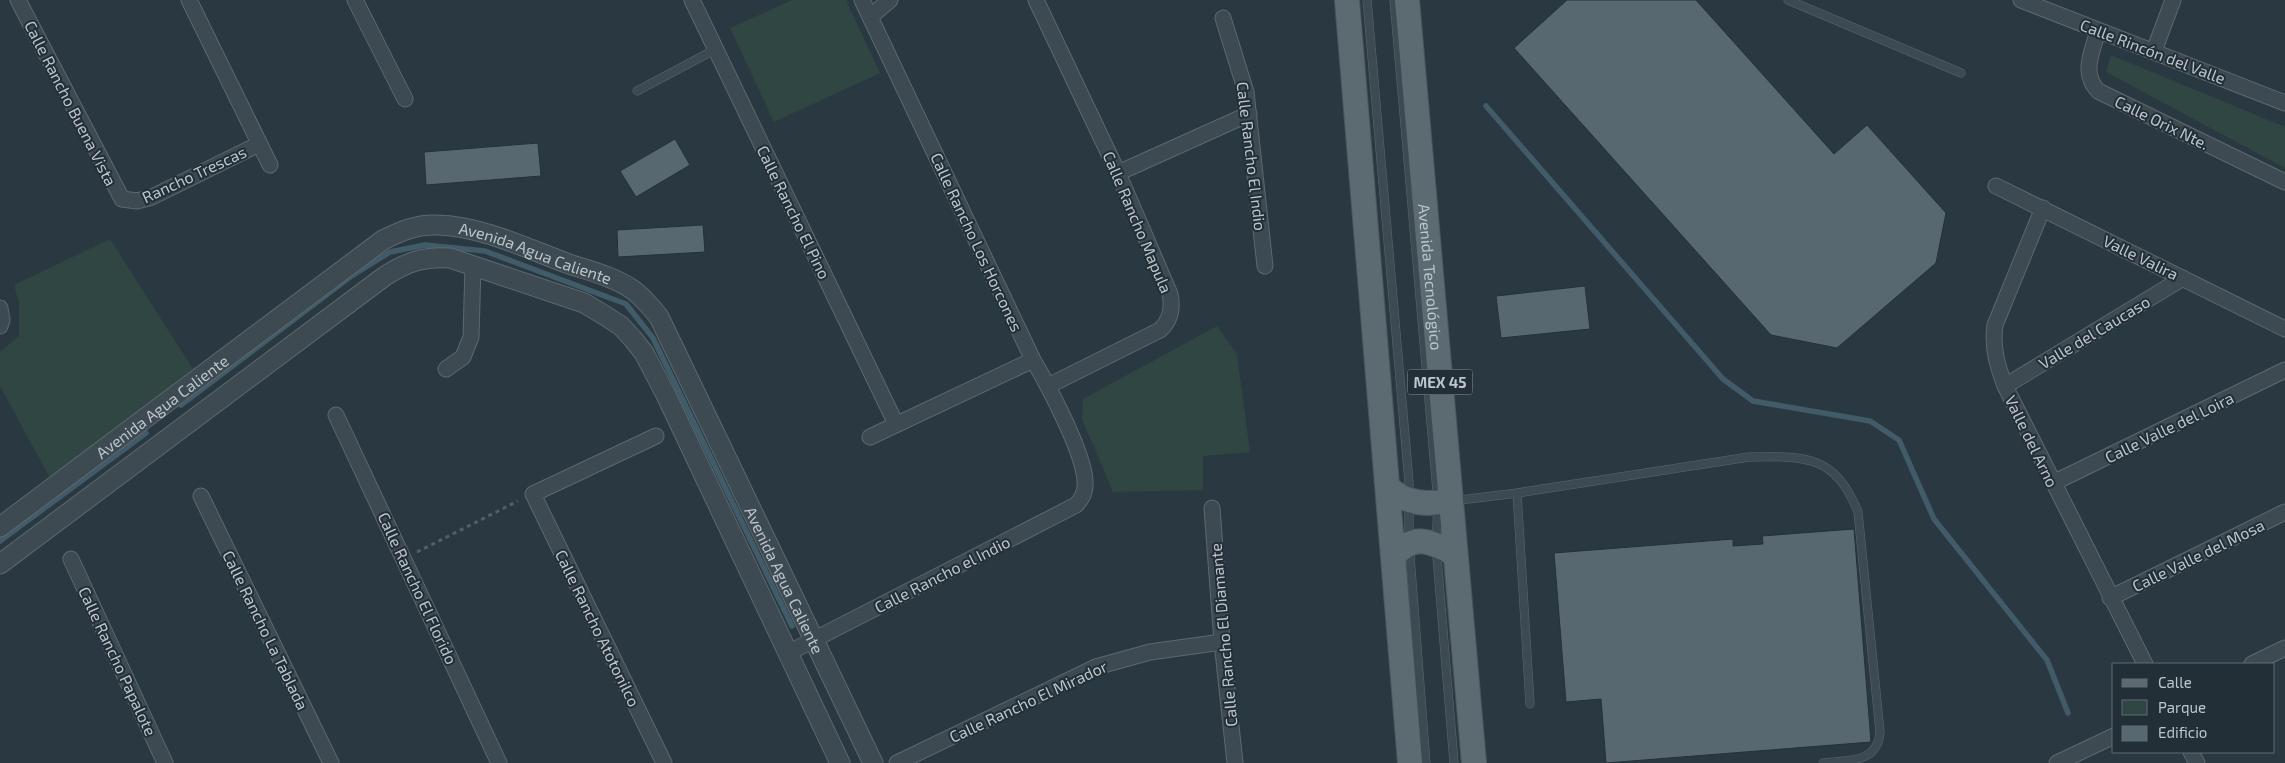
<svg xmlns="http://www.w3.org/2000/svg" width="2285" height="763" font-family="'Exo 2',sans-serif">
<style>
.green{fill:#2f4642}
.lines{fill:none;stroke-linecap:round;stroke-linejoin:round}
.stream{stroke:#415b68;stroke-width:5.5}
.building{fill:#586871;stroke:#253138}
.service-casing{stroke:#5c686e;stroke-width:9}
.minor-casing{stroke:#5c686e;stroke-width:17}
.tertiary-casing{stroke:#5c686e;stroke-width:21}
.primary-casing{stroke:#4b565d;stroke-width:26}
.path{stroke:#4e6360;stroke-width:3;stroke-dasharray:4 4;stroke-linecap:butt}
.service{stroke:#3e4a51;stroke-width:8}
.minor{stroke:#3e4a51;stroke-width:15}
.tertiary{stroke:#3e4a51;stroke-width:19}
.primary{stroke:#5c6a71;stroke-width:24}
.labels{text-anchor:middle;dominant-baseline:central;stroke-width:4;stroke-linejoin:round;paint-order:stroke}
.shield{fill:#232f37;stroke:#8d989f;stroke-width:1}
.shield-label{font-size:15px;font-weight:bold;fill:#bbc5cb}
.street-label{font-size:16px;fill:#bbc5cb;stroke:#232f37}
</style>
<rect width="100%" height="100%" fill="#2a3941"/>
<path class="green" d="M792 0H846L880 73 774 122 730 28Z
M2111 55 2285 127V168L2106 72Z
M110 239 193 369 51 480 0 386V352L19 336V302L14 285Z
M1217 326 1237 354 1250 452 1203 456V490L1113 492 1082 419 1083 399Z"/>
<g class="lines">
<path class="stream" d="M1486 106 1723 379 1753 401 1870 421 1899 440 1934 519 2047 660 2068 713
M181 405 350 277 390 252 425 245 485 251 626 304 653 338 792 626
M0 541 146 433"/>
</g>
<path class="building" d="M1567 0H1696L1834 154 1867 125 1946 213 1936 263 1837 348 1771 335 1514 48Z
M675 139 690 165 636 197 620 171Z
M538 143 541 176 426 185 424 152Z
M703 225 705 252 618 257 617 230Z
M1585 286 1590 329 1501 338 1496 296Z
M1854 529 1871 742 1606 763 1601 699 1566 702 1554 553 1733 539V546L1763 544 1762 536Z"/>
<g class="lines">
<defs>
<path id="service" d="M1367 0 1409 482V543L1426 763
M1394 0 1438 503 1436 545 1454 763
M1788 0 1961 73
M637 91 716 49
M1517 493 1749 457C1804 456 1835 454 1858 512L1880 732C1878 763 1849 760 1823 763
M1452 501 1517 493 1530 704"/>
<path id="minor" d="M18 0 122 199 137 201 152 197 259 144
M189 0 270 165
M355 0 405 99
M692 0 896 424
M1036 0 1118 173 1170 294C1173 308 1171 320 1160 330L1048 386
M2021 0 2285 103
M870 17 890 0
M1223 18 1246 92 1265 266
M2098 31C2092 52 2081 73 2098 91L2285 182
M2154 51 2173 0
M1118 173 1249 114
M1996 186 2285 329
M2043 208 1995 325C1992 348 1997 365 2005 386L2145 664
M0 308 2 320 0 326
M446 369 463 357 471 337 473 265
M2005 386 2183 278
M336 415 499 763
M656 436 533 494 664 763
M870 437 1033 360
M2053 483 2285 370
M201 496 331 763
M1212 508 1222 642 1235 763
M71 559 165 763
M2110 598 2285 512
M788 653 1076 505C1083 498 1086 491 1085 481 1084 453 1048 385 1033 360L862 0
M2252 664 2285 648
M2191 752 2197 763
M897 763 1096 667 1150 652 1222 642
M2057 763 2114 736"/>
<g id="tertiary">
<path id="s1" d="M0 527 383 240C401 231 417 224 437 225 482 226 528 249 569 264 590 271 615 277 633 290 643 297 651 307 659 317L873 763"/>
<path d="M0 564 385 276C407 262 424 256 450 258L584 303 604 315 621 326 633 339 644 353 666 395 840 763"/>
</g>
<g id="primary">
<path d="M1347 0 1410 763"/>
<path id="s2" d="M1407 0 1474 763"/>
<path d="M1389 489C1409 504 1426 505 1450 501"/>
<path d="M1394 556C1415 532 1431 542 1455 554"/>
</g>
</defs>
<use href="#service" class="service-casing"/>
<use href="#minor" class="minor-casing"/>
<use href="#tertiary" class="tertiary-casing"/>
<use href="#primary" class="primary-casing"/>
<path class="path" d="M417 552 518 501"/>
<use href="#service" class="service"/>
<use href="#minor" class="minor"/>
<use href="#tertiary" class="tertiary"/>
<use href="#primary" class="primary"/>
</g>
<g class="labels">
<rect class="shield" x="1407.5" y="369.5" width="65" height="25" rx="4"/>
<g class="shield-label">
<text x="1440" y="382">MEX 45</text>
</g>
<g class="street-label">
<text transform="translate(2153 51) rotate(21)">Calle Rincón del Valle</text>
<text transform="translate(71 103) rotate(63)">Calle Rancho Buena Vista</text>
<text transform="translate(2162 122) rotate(26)">Calle Orix Nte.</text>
<text transform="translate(1252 156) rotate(83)">Calle Rancho El Indio</text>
<text transform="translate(194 174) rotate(-25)">Rancho Trescas</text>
<text transform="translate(794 212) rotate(64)">Calle Rancho El Pino</text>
<text transform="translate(1138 222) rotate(67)">Calle Rancho Mapula</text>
<text transform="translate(977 242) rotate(65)">Calle Rancho Los Horcones</text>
<text stroke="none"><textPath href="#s1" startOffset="638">Avenida Agua Caliente</textPath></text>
<text transform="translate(2141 257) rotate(26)">Valle Valira</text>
<text stroke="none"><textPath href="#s2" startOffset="278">Avenida Tecnológico</textPath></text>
<text transform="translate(2094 332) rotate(-31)">Valle del Caucaso</text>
<text stroke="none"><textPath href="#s1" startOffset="202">Avenida Agua Caliente</textPath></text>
<text transform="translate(2169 427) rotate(-26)">Calle Valle del Loira</text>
<text transform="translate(2032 441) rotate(64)">Valle del Arno</text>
<text transform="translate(2198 555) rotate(-26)">Calle Valle del Mosa</text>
<text transform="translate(942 574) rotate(-27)">Calle Rancho el Indio</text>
<text stroke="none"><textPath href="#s1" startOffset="1072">Avenida Agua Caliente</textPath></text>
<text transform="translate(418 588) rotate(65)">Calle Rancho El Florido</text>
<text transform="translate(598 628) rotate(64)">Calle Rancho Atotonilco</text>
<text transform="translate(266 630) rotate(64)">Calle Rancho La Tablada</text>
<text transform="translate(1223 635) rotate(-95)">Calle Rancho El Diamante</text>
<text transform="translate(118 661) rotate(65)">Calle Rancho Papalote</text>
<text transform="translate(1028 701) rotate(-25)">Calle Rancho El Mirador</text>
</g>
</g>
<rect x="2112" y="663" width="162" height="90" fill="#232f37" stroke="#606b72"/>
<rect x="2122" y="679" width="25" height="8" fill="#5c6a71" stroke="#606b72"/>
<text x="2158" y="688" font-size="15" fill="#bbc5cb">Calle</text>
<rect x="2122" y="700" width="25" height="15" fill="#2f4642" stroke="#606b72"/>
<text x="2158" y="713" font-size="15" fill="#bbc5cb">Parque</text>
<rect x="2122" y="726" width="25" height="15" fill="#586871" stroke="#606b72"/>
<text x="2158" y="738" font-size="15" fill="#bbc5cb">Edificio</text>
</svg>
